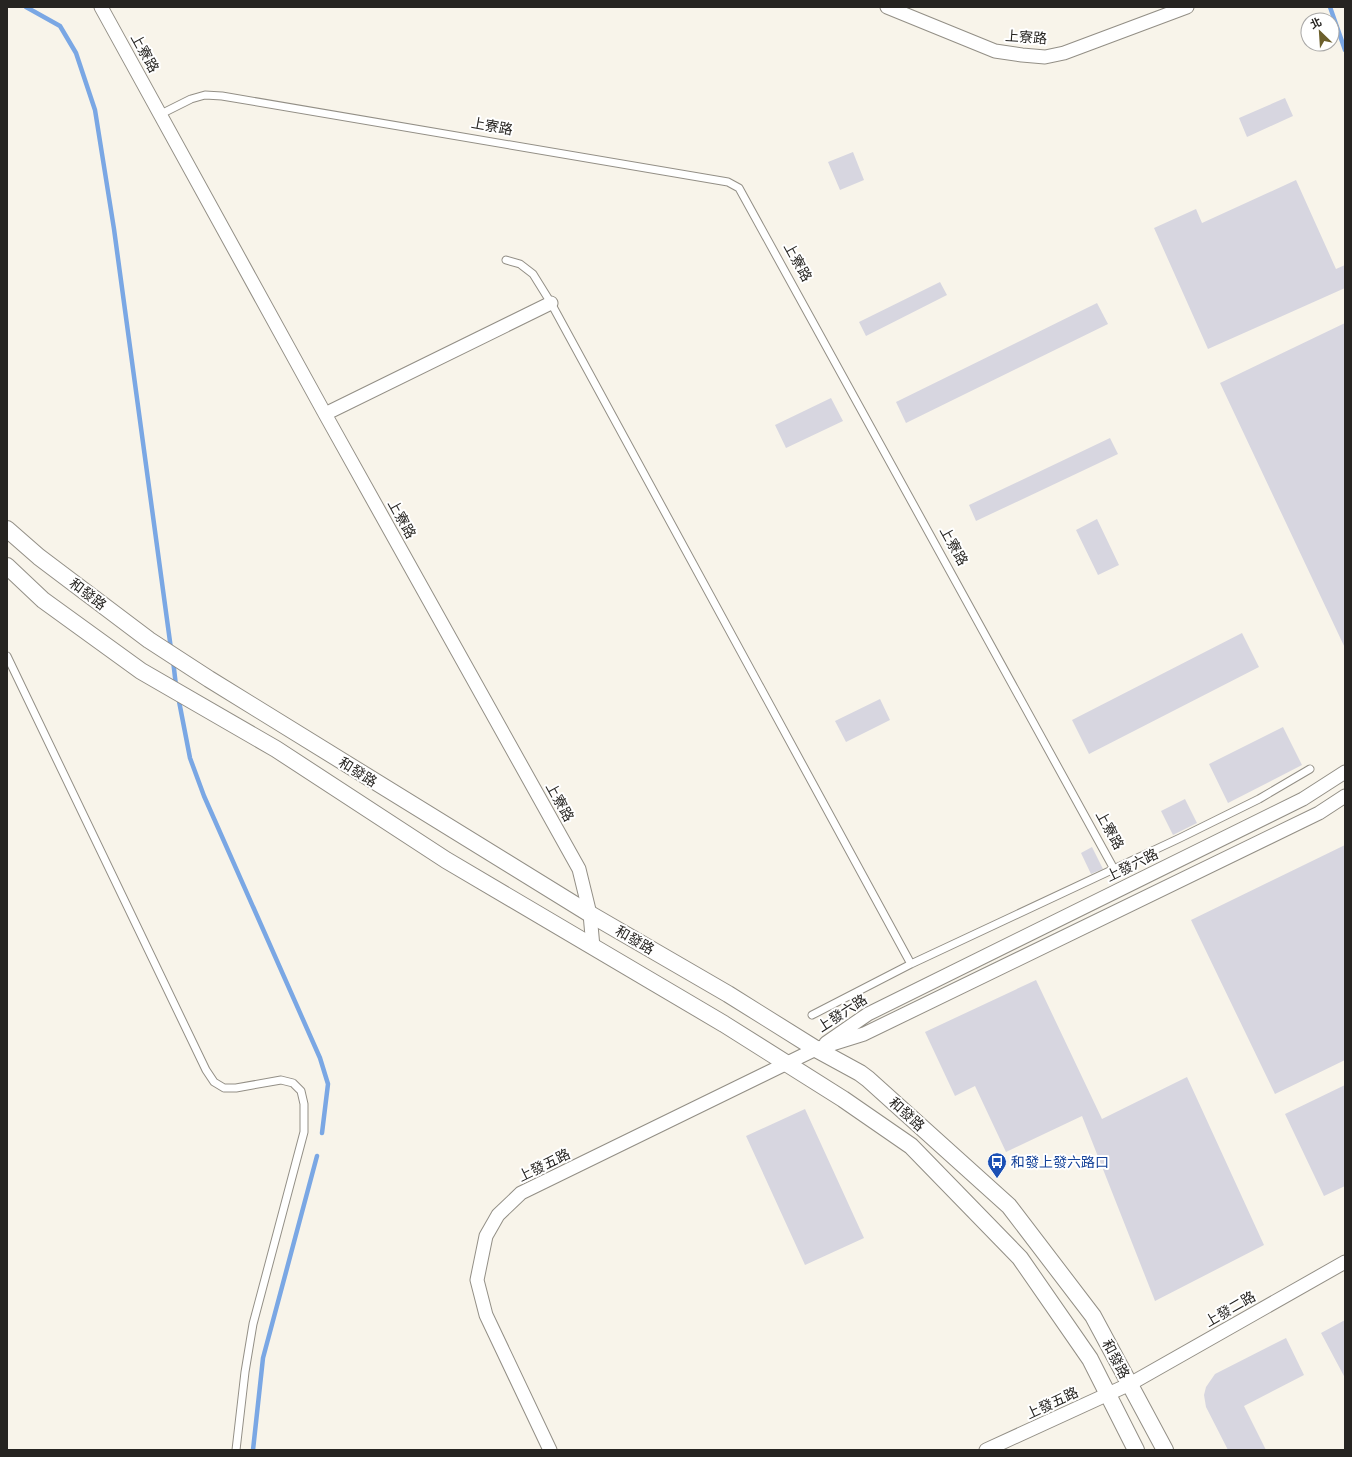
<svg xmlns="http://www.w3.org/2000/svg" width="1352" height="1457" font-family="Poppins,'Noto Sans TC',sans-serif">
<style>
.lines{fill:none;stroke-linecap:round;stroke-linejoin:round}
.stream{stroke:#7aa7e4;stroke-width:4.5}
.building{fill:#d7d6e0}
.service-casing{stroke:#938f86;stroke-width:9}
.minor-casing{stroke:#938f86;stroke-width:15}
.tertiary-casing{stroke:#938f86;stroke-width:18}
.service{stroke:#fff;stroke-width:7}
.minor{stroke:#fff;stroke-width:13}
.tertiary{stroke:#fff;stroke-width:16}
.labels{text-anchor:middle;dominant-baseline:central;stroke-width:4;stroke-linejoin:round;paint-order:stroke}
.street-label{font-size:14px;fill:#262421;stroke:#fff}
.transit-label{font-size:14px;fill:#164399;stroke:#fff;text-anchor:start}
</style>
<rect width="100%" height="100%" fill="#f8f4ea"/>
<g class="lines">
<path class="stream" d="M26 7 60 26 76 53 95 110 114 229 171 649
M1330 7 1345 50
M173 660 176 686
M178 696 190 758 204 796 320 1058 328 1084 322 1133
M253 1450 263 1358 317 1156"/>
</g>
<path class="building" d="M1285 98 1293 116 1247 137 1239 118Z
M853 152 864 180 840 190 828 162Z
M1296 180 1336 269 1345 265V288L1208 349 1154 228 1196 209 1202 223Z
M940 282 947 295 866 336 859 322Z
M1097 303 1108 324 906 423 896 402Z
M1345 323V648L1220 383Z
M831 398 843 421 786 448 775 425Z
M1110 438 1118 454 976 521 969 505Z
M1097 519 1119 565 1098 575 1076 530Z
M1242 633 1259 667 1089 754 1072 720Z
M880 699 890 720 846 742 835 721Z
M1283 727 1302 765 1228 803 1209 764Z
M1185 799 1197 823 1173 835 1161 811Z
M1345 845V1060L1275 1094 1191 920Z
M1092 847 1103 869 1091 874 1081 853Z
M1036 980 1102 1119 1187 1077 1264 1245 1155 1301 1082 1116 1006 1152 975 1086 955 1096 925 1032Z
M1345 1085V1186L1324 1196 1285 1114Z
M805 1109 864 1238 805 1265 746 1136Z
M1345 1320V1378L1321 1333Z
M1286 1338 1304 1375 1244 1406 1266 1450H1228L1206 1407 1204 1395 1206 1387 1215 1374Z"/>
<g class="lines">
<defs>
<path id="service" d="M161 114 191 99 205 95 222 96 728 182 739 188 1114 869
M506 260 520 264 533 274 551 303 911 964
M7 656 206 1070 214 1082 224 1088H236L281 1080 293 1083 301 1091 304 1104V1132L253 1324 245 1372 236 1450
M812 1015 911 964 1180 838 1259 799 1310 769"/>
<path id="minor" d="M101 7 325 414 579 869 590 914 593 947
M887 7 995 51 1022 55 1045 57 1064 53 1187 7
M325 414 551 303
M826 1043 868 1014 1303 799 1345 772
M550 1450 486 1315 477 1280 486 1236 498 1215 521 1193 816 1049 864 1034 1319 813 1345 796
M986 1450 1130 1384 1345 1262"/>
<path id="tertiary" d="M7 529 39 557 149 640 209 679 590 914 728 994 816 1049 860 1073 868 1079 1009 1206 1093 1316 1165 1450
M7 566 43 600 141 671 276 749 446 860 724 1024 843 1099 911 1146 1020 1258 1090 1359 1136 1450"/>
</defs>
<use href="#service" class="service-casing"/>
<use href="#minor" class="minor-casing"/>
<use href="#tertiary" class="tertiary-casing"/>
<use href="#service" class="service"/>
<use href="#minor" class="minor"/>
<use href="#tertiary" class="tertiary"/>
</g>
<defs>
<symbol id="bus-pin" viewBox="-11 -11 22 30"><path d="M0 17L-7.5 6A9.5 9.5 0 1 1 7.5 6Z" fill="#1a4fb4" stroke="#fff"/><path d="M-5-6H5V4H4V6H2V4H-2V6H-4V4H-5ZM-3.5-4V0h7V-4ZM-3.5 1.2v1.5H-2V1.2ZM2 1.2v1.5H3.5V1.2Z" fill="#fff"/></symbol>
</defs>
<g fill-rule="evenodd">
<use href="#bus-pin" x="986" y="1151" width="22" height="30"/>
</g>
<g class="labels">
<g class="street-label">
<text transform="translate(1026 37) rotate(4)">上寮路</text>
<text transform="translate(145 53) rotate(61)">上寮路</text>
<text transform="translate(492 126) rotate(10)">上寮路</text>
<text transform="translate(798 262) rotate(61)">上寮路</text>
<text transform="translate(402 519) rotate(61)">上寮路</text>
<text transform="translate(954 546) rotate(61)">上寮路</text>
<text transform="translate(88 594) rotate(37)">和發路</text>
<text transform="translate(358 772) rotate(32)">和發路</text>
<text transform="translate(560 802) rotate(61)">上寮路</text>
<text transform="translate(1110 830) rotate(61)">上寮路</text>
<text transform="translate(1132 865) rotate(-26)">上發六路</text>
<text transform="translate(635 940) rotate(30)">和發路</text>
<text transform="translate(842 1013) rotate(-33)">上發六路</text>
<text transform="translate(907 1114) rotate(42)">和發路</text>
<text transform="translate(544 1165) rotate(-26)">上發五路</text>
<text transform="translate(1230 1309) rotate(-30)">上發二路</text>
<text transform="translate(1116 1359) rotate(62)">和發路</text>
<text transform="translate(1052 1403) rotate(-25)">上發五路</text>
</g>
<g class="transit-label">
<text x="1011" y="1162">和發上發六路口</text>
</g>
</g>
<rect width="1352" height="1457" fill="none" stroke="#262421" stroke-width="16"/>
<g transform="translate(1320 32) rotate(335)"><circle r="19" fill="#ffffff" stroke="#a8a7a6"/>
<path d="M0-3L7 15L0 10L-7 15Z" fill="#6c5f2c"/>
<text y="-6" font-size="11" font-weight="bold" text-anchor="middle" fill="#262421">北</text>
</g>
</svg>
